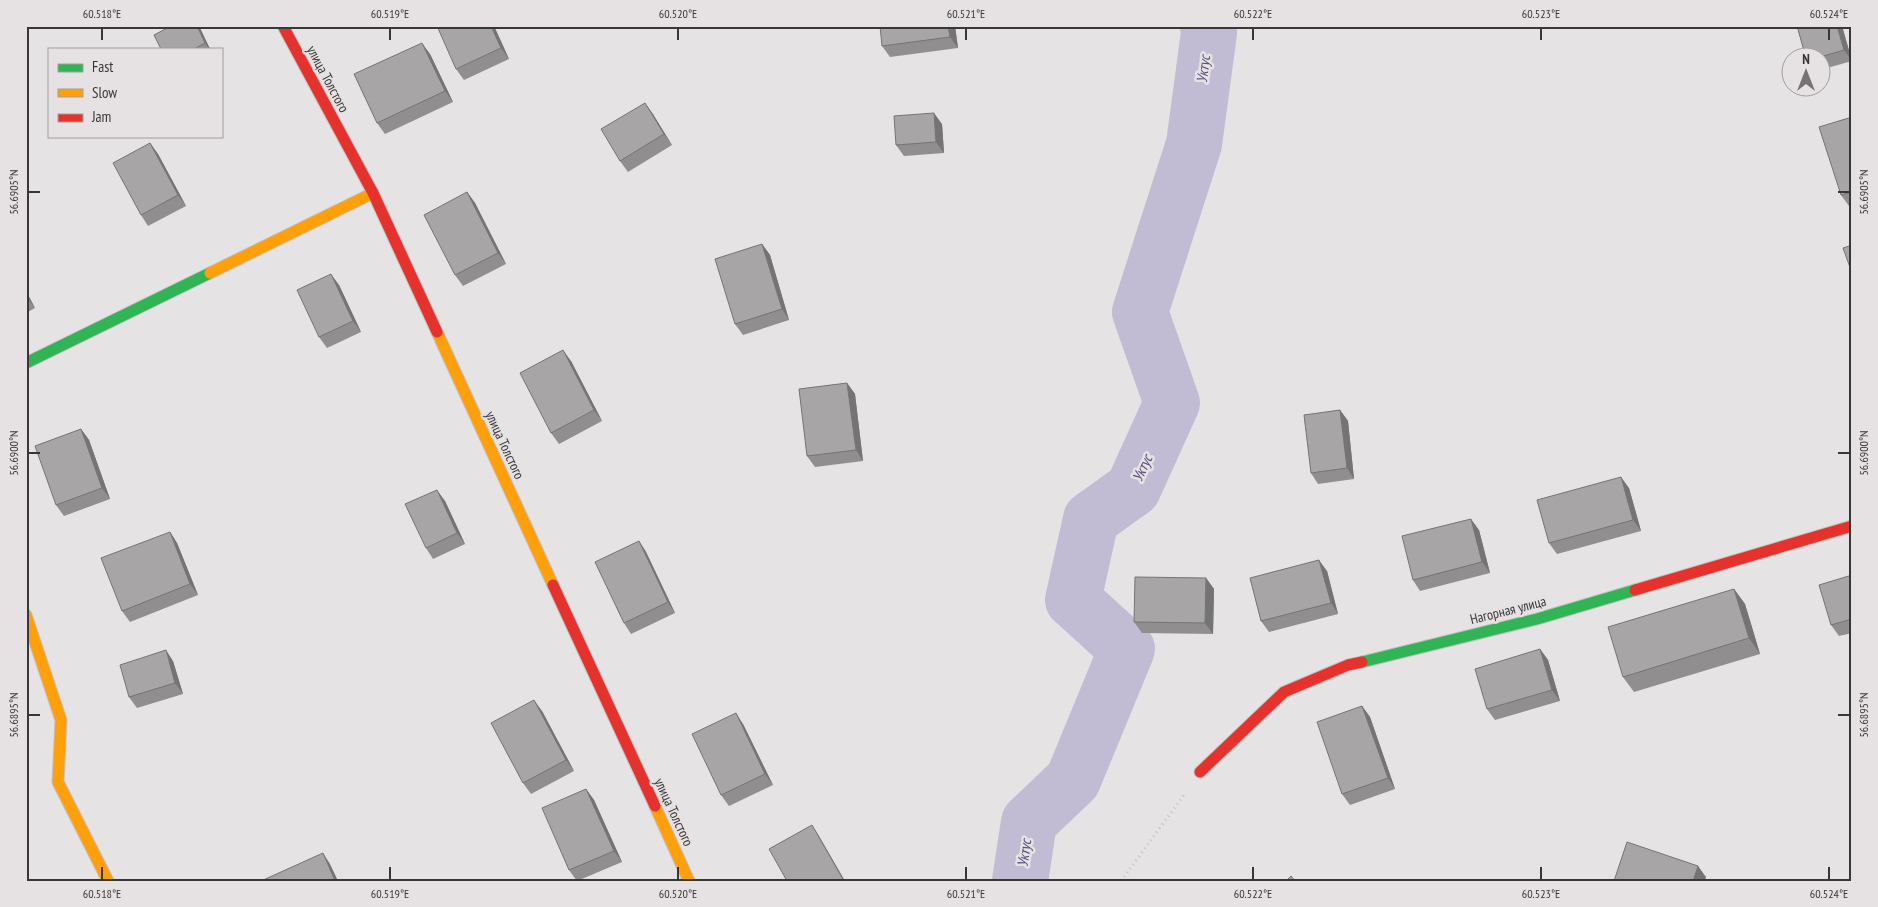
<svg xmlns="http://www.w3.org/2000/svg" width="1878" height="907" font-family="'PT Sans Narrow',sans-serif">
<style>
.lines{fill:none;stroke-linecap:round;stroke-linejoin:round}
.river{stroke:#c1bcd4;stroke-width:56}
.fast-casing{stroke:#c3c1c2;stroke-width:13}
.slow-casing{stroke:#c3c1c2;stroke-width:13}
.jam-casing{stroke:#c3c1c2;stroke-width:13}
.path{stroke:#c4c3c4;stroke-width:3;stroke-dasharray:1 4;stroke-linecap:butt}
.fast{stroke:#30b455;stroke-width:11}
.slow{stroke:#ff9f0a;stroke-width:11}
.jam{stroke:#e5322d;stroke-width:11}
.wall{fill:#908e8e}
.shaded-wall{fill:#757474}
.building{fill:#a7a5a5;stroke:#757474}
.ticks{fill:none;stroke:#383738;stroke-width:2}
.labels{text-anchor:middle;dominant-baseline:central;stroke-width:5;stroke-linejoin:round;paint-order:stroke}
.street-label{font-size:14px;fill:#383738;stroke:#e6e2e4}
.water-label{font-size:15px;font-style:italic;fill:#564b7b;stroke:#e6e2e4}
.neatline{fill:none;stroke:#383738;stroke-width:2}
.ticks-label{font-size:12px;text-anchor:middle;fill:#383738}
</style>
<rect width="100%" height="100%" fill="#e5e3e4"/>
<g class="lines">
<path class="river" d="M1020 881 1029 822 1073 780 1127 649 1073 600 1091 519 1133 489 1172 403 1140 312 1194 144 1209 33 1208 26"/>
<defs>
<path id="fast" d="M26 363 210 273
M1362 662 1537 619 1635 590"/>
<path id="slow" d="M210 273 373 193
M437 332 553 585
M26 615 61 720 58 782 108 881
M655 806 689 881"/>
<path id="jam" d="M283 26 373 193 437 332
M553 585 655 806
M1635 590 1852 526
M1200 772 1284 692 1348 665 1362 662"/>
</defs>
<use href="#fast" class="fast-casing"/>
<use href="#slow" class="slow-casing"/>
<use href="#jam" class="jam-casing"/>
<path class="path" d="M1121 881 1184 795"/>
<use href="#fast" class="fast"/>
<use href="#slow" class="slow"/>
<use href="#jam" class="jam"/>
</g>
<path class="wall" d="M199 26 210 49H161Z
M494 26 509 59 464 80 456 69Z
M955 26 958 48 890 57 882 46Z
M1797 26H1842L1852 61 1820 70V58H1806Z
M430 54 453 102 385 134 377 123Z
M645 103 672 145 628 172 620 161Z
M1852 117V205L1849 206 1841 195Z
M942 124 944 153 904 156 896 145Z
M150 143 158 154 186 206 148 226 141 215Z
M467 192 475 203 506 264 463 286 455 275Z
M762 244 770 255 789 320 743 335 735 324Z
M339 285 361 332 327 348 319 337Z
M26 291 35 308 26 313Z
M571 361 602 421 559 444 551 433Z
M847 383 855 394 863 461 815 467 807 456Z
M1340 410 1348 421 1354 479 1318 484 1311 473Z
M81 429 89 440 110 499 64 516 56 505Z
M1629 488 1641 531 1557 554 1549 543Z
M445 501 465 544 433 559 426 548Z
M1479 530 1490 573 1420 591 1413 580Z
M170 532 177 543 198 595 130 622 122 611Z
M639 541 646 552 675 613 631 634 624 623Z
M1327 571 1338 614 1269 632 1261 621Z
M1852 575V633L1839 636 1831 625Z
M1206 578 1214 589 1213 634 1142 633 1134 622Z
M1734 589 1745 604 1760 654 1634 692 1623 677Z
M1540 649 1548 660 1560 701 1495 720 1487 709Z
M173 661 183 694 137 708 129 697Z
M1362 706 1370 717 1395 789 1350 805 1342 794Z
M542 711 574 771 531 794 523 783Z
M743 724 773 785 729 806 721 795Z
M586 789 594 800 622 862 577 881 569 870Z"/>
<path class="shaded-wall" d="M197 26H199L210 49H209L205 43Z
M491 26H494L509 59 501 48Z
M948 26H955L958 48 950 37Z
M1837 26H1842L1852 61 1844 50Z
M422 43 430 54 453 102 445 91Z
M645 103 653 114 672 145 664 134Z
M934 113 942 124 944 153 936 142Z
M150 143 158 154 186 206 178 195Z
M467 192 475 203 506 264 498 253Z
M762 244 770 255 789 320 782 309Z
M331 274 339 285 361 332 353 321Z
M26 291 35 308 27 297 26 295Z
M563 350 571 361 602 421 594 410Z
M847 383 855 394 863 461 856 450Z
M1340 410 1348 421 1354 479 1347 468Z
M81 429 89 440 110 499 102 488Z
M1621 477 1629 488 1641 531 1633 520Z
M437 490 445 501 465 544 457 533Z
M1471 519 1479 530 1490 573 1482 562Z
M170 532 177 543 198 595 190 584Z
M639 541 646 552 675 613 668 602Z
M1319 560 1327 571 1338 614 1331 603Z
M1206 578 1214 589 1213 634 1205 623Z
M1734 589 1745 604 1760 654 1749 638Z
M1540 649 1548 660 1560 701 1552 690Z
M166 650 173 661 183 694 175 683Z
M534 700 542 711 574 771 566 760Z
M1362 706 1370 717 1395 789 1388 778Z
M736 713 743 724 773 785 765 774Z
M586 789 594 800 622 862 614 851Z
M812 825 819 836 845 881H844Z
M323 853 330 864 338 881H335Z
M1698 866 1706 877 1705 881H1693Z"/>
<path class="building" d="M171 26H197L205 43 194 49H161L154 35Z
M437 26H491L501 48 456 69Z
M880 26H948L950 37 882 46Z
M1797 26H1837L1844 50 1817 58H1806Z
M422 43 445 91 377 123 354 74Z
M645 103 664 134 620 161 601 129Z
M934 113 936 142 896 145 894 116Z
M1852 117V192L1841 195 1819 127Z
M150 143 178 195 141 215 113 163Z
M467 192 498 253 455 275 424 215Z
M762 244 782 309 735 324 715 259Z
M1852 245V273L1843 248Z
M331 274 353 321 319 337 297 290Z
M563 350 594 410 551 433 520 373Z
M847 383 856 450 807 456 799 389Z
M1340 410 1347 468 1311 473 1304 415Z
M81 429 102 488 56 505 35 446Z
M1621 477 1633 520 1549 543 1537 500Z
M437 490 457 533 426 548 405 504Z
M1471 519 1482 562 1413 580 1402 536Z
M170 532 190 584 122 611 101 558Z
M639 541 668 602 624 623 595 562Z
M1319 560 1331 603 1261 621 1250 578Z
M1852 575V619L1831 625 1819 585Z
M1135 577 1206 578 1205 623 1134 622Z
M1734 589 1749 638 1623 677 1608 627Z
M1540 649 1552 690 1487 709 1475 669Z
M166 650 175 683 129 697 120 665Z
M534 700 566 760 523 783 491 723Z
M1362 706 1388 778 1342 794 1317 722Z
M736 713 765 774 721 795 692 734Z
M586 789 614 851 569 870 542 808Z
M812 825 844 881H787L769 849Z
M1627 842 1698 866 1693 881H1614Z
M323 853 335 881H261Z
M1291 876 1295 881H1286Z"/>
<path class="ticks" d="M102 28V40M390 28V40M678 28V40M966 28V40M1253 28V40M1541 28V40M1829 28V40M28 192H40M1838 192H1850M28 453H40M1838 453H1850M28 715H40M1838 715H1850M102 867V880M390 867V880M678 867V880M966 867V880M1253 867V880M1541 867V880M1829 867V880"/>
<g class="labels">
<g class="street-label">
<text transform="translate(328 79) rotate(62)">улица Толстого</text>
<text transform="translate(505 445) rotate(65)">улица Толстого</text>
<text transform="translate(1508 610) rotate(-14)">Нагорная улица</text>
<text transform="translate(674 812) rotate(65)">улица Толстого</text>
</g>
<g class="water-label">
<text transform="translate(1203 69) rotate(-83)">Уктус</text>
<text transform="translate(1142 468) rotate(-65)">Уктус</text>
<text transform="translate(1024 853) rotate(-82)">Уктус</text>
</g>
</g>
<rect width="1878" height="907" fill="none" stroke="#e6e2e4" stroke-width="55"/>
<rect x="48" y="48" width="175" height="90" fill="#e6e2e4" stroke="#a09e9f"/>
<rect x="58" y="64" width="25" height="8" fill="#30b455" stroke="#a09e9f"/>
<text x="92" y="72" font-size="15" fill="#383738">Fast</text>
<rect x="58" y="89" width="25" height="8" fill="#ff9f0a" stroke="#a09e9f"/>
<text x="92" y="98" font-size="15" fill="#383738">Slow</text>
<rect x="58" y="114" width="25" height="8" fill="#e5322d" stroke="#a09e9f"/>
<text x="92" y="122" font-size="15" fill="#383738">Jam</text>
<g transform="translate(1806 72)"><circle r="24" fill="#e6e2e4" stroke="#a09e9f"/>
<path d="M0-4L9 19L0 12L-9 19Z" fill="#757374"/>
<text y="-8" font-size="14" font-weight="bold" text-anchor="middle" fill="#383738">N</text>
</g>
<rect x="28" y="28" width="1822" height="852" class="neatline"/>
<g class="ticks-label">
<text x="102" y="18">60.518°E</text>
<text x="390" y="18">60.519°E</text>
<text x="678" y="18">60.520°E</text>
<text x="966" y="18">60.521°E</text>
<text x="1253" y="18">60.522°E</text>
<text x="1541" y="18">60.523°E</text>
<text x="1829" y="18">60.524°E</text>
<text transform="translate(14 192) rotate(-90)" y="4">56.6905°N</text>
<text transform="translate(1864 192) rotate(-90)" y="4">56.6905°N</text>
<text transform="translate(14 453) rotate(-90)" y="4">56.6900°N</text>
<text transform="translate(1864 453) rotate(-90)" y="4">56.6900°N</text>
<text transform="translate(14 715) rotate(-90)" y="4">56.6895°N</text>
<text transform="translate(1864 715) rotate(-90)" y="4">56.6895°N</text>
<text x="102" y="898">60.518°E</text>
<text x="390" y="898">60.519°E</text>
<text x="678" y="898">60.520°E</text>
<text x="966" y="898">60.521°E</text>
<text x="1253" y="898">60.522°E</text>
<text x="1541" y="898">60.523°E</text>
<text x="1829" y="898">60.524°E</text>
</g>
</svg>
